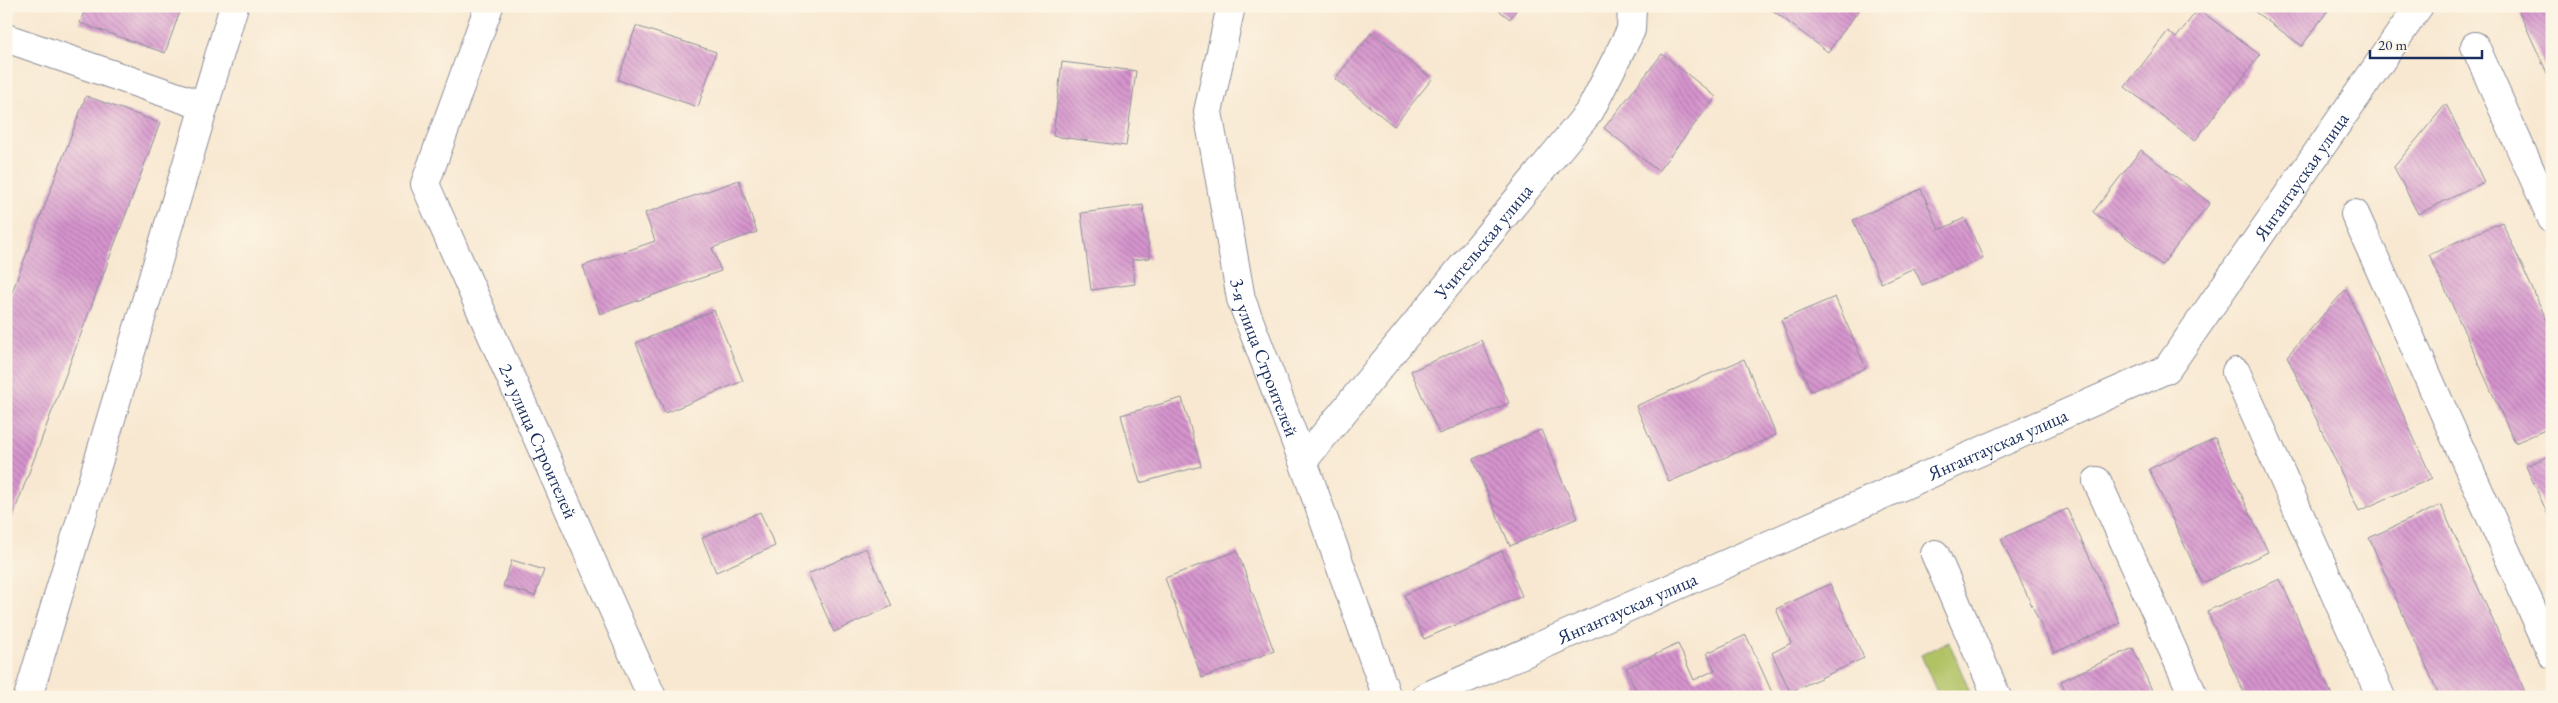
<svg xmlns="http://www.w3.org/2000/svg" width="2558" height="703" font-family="'EB Garamond',serif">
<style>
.park{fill:#b1c265;stroke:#667862}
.building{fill:url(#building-back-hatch)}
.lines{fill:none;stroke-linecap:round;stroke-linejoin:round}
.minor-casing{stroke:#8a8c98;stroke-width:30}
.minor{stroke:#fff;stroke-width:28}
.labels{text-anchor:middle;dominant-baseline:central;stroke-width:4;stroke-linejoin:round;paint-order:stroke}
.street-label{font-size:19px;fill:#1b2f5e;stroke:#fcf5e5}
</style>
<defs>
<pattern id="building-back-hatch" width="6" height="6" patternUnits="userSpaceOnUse" patternTransform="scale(1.25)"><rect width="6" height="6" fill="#d694cd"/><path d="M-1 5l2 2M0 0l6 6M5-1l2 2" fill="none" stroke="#ad79aa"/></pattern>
</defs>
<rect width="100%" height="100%" fill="#fcf5e5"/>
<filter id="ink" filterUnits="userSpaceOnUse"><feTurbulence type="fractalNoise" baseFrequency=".02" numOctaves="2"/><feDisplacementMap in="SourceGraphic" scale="10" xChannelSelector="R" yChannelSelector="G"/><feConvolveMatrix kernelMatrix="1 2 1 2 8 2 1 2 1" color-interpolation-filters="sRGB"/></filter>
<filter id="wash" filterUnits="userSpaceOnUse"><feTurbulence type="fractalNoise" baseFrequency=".0096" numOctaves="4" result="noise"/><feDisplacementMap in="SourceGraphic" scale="20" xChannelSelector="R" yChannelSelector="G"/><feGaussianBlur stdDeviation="1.12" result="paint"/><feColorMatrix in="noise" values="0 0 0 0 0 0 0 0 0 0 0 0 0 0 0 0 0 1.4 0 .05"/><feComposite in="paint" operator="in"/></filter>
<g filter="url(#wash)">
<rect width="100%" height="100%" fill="#f8e8d1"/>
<path class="park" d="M1949 642 1972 697H1939L1921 655Z"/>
<g id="blocks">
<path class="building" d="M86 6H182L165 53 80 23Z
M1493 6H1519L1510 19Z
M1767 6H1862L1828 52Z
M2247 6H2331L2302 46Z
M2517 6H2552V84L2517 7Z
M2198 9 2260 55 2195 141 2125 87 2168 31 2176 38Z
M636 26 716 52 698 107 618 80Z
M1372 32 1432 79 1394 126 1335 79Z
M1662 54 1716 97 1658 171 1604 128Z
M1062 62 1136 71 1126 146 1053 136Z
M86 96 160 123 6 534V308Z
M2446 104 2484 182 2418 214 2394 167Z
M2141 150 2210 203 2162 265 2093 212Z
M739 180 757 232 712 248 721 271 600 314 583 266 655 241 645 213Z
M1921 189 1939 230 1965 218 1983 258 1922 285 1914 268 1881 283 1853 220Z
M1143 205 1150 258 1132 260 1135 284 1091 290 1081 213Z
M2502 222 2552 332V427L2515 443 2429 254Z
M2346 289 2432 478 2359 511 2287 356Z
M1835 297 1866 368 1811 391 1781 320Z
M714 310 743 381 665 413 636 343Z
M1481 340 1509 403 1439 434 1411 371Z
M1744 359 1776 435 1669 482 1636 406Z
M1182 398 1201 466 1140 483 1121 415Z
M1541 430 1578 518 1510 546 1473 459Z
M2215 438 2268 552 2202 583 2149 469Z
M2552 455V524L2526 466Z
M2441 505 2526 694 2520 697H2440L2369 538Z
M2067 509 2120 623 2054 653 2001 539Z
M760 512 775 546 716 572 702 538Z
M866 548 892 606 834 632 808 574Z
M1237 551 1274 651 1202 678 1165 578Z
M1502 551 1522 596 1424 639 1404 595Z
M512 560 544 570 535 596 503 586Z
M2280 579 2313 654 2333 697H2246L2241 687 2207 611Z
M1830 584 1864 658 1790 692 1772 653 1791 643 1776 609Z
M1746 635 1774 697H1639L1626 668 1678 644 1694 680 1715 670 1707 653Z
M2133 648 2155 697H2068L2061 681Z"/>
</g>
</g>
<g filter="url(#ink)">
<use href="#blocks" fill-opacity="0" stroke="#8a8c98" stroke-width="1"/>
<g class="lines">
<defs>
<g id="minor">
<path id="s1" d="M489 6 425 184 652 697"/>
<path id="s2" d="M1231 6 1208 112 1241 299 1303 461 1387 697"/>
<path d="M6 38 204 106"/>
<path d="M2475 46 2552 219"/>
<path d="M2355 214 2552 654"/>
<path d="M2236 372 2381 697"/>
<path id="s3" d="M1303 461 1590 111 1631 30 1632 6"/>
<path d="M2097 481 2194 697"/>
<path d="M1935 554 1997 697"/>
<path d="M28 697 234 6"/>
<path id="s4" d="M1425 697 2167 369 2419 6"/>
</g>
</defs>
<use href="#minor" class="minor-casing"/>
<use href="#minor" class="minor"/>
</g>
</g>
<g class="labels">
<g class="street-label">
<text stroke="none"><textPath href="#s4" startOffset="1046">Янгантауская улица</textPath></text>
<text stroke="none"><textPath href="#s3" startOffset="284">Учительская улица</textPath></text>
<text stroke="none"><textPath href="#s2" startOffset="361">3-я улица Строителей</textPath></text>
<text stroke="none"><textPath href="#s1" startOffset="470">2-я улица Строителей</textPath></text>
<text stroke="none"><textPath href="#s4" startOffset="626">Янгантауская улица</textPath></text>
<text stroke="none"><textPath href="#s4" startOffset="221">Янгантауская улица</textPath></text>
</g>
</g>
<rect width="2558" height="703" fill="none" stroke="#fcf5e5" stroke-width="25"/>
<path d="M2370 50v8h112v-8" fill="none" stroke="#1b2f5e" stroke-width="2.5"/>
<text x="2378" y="50" font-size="15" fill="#1b2f5e" stroke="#fcf5e5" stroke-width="4" paint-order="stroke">20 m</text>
</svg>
